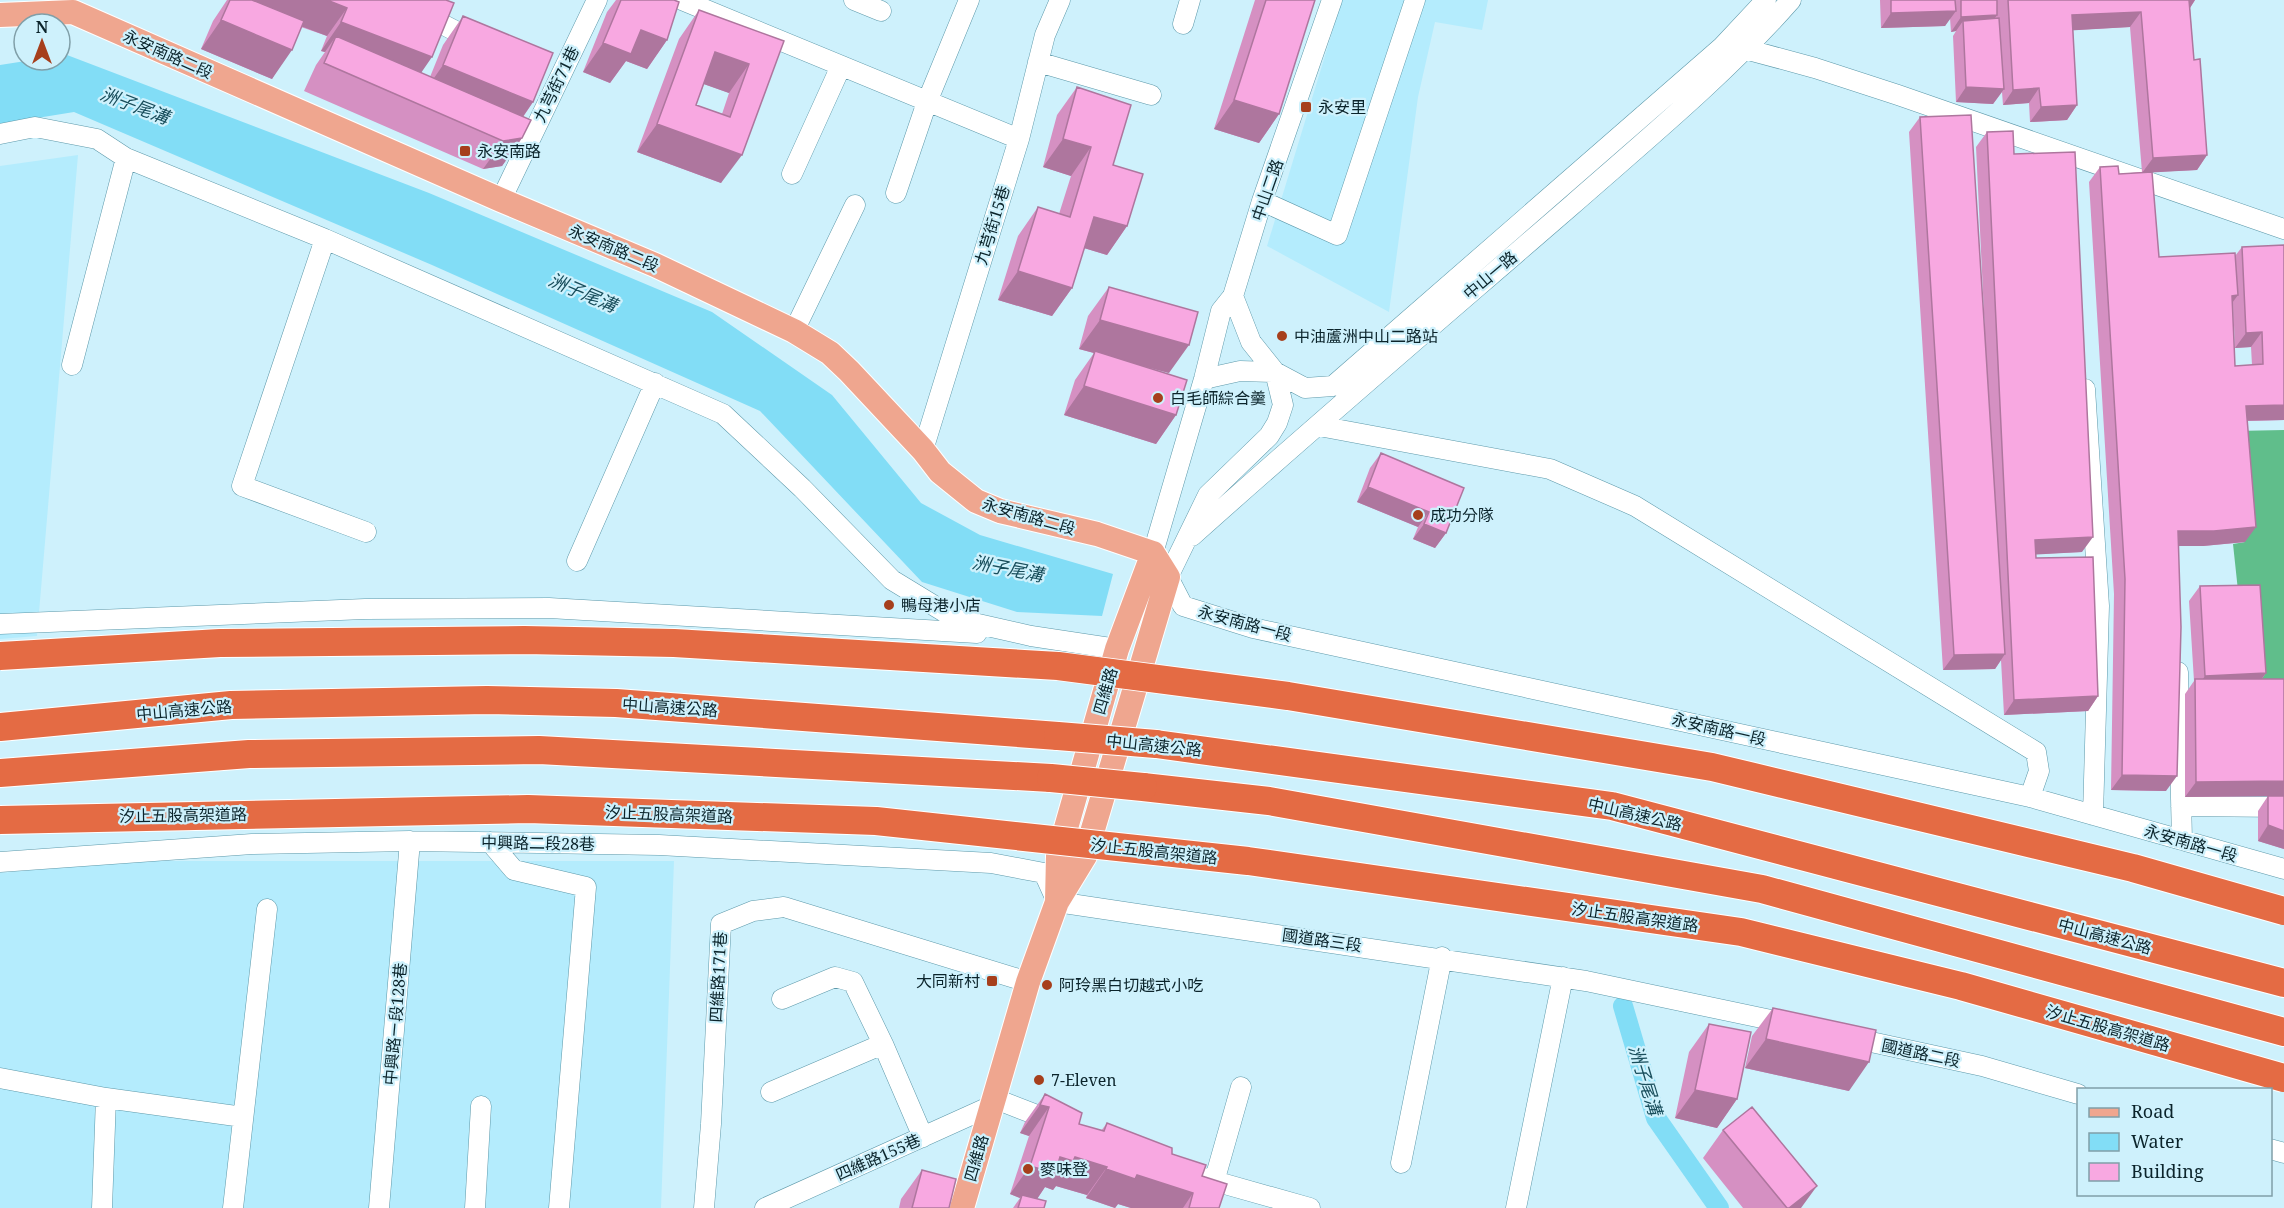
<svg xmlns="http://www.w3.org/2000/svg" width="2284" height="1208" font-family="'Noto Serif','Noto Sans TC',serif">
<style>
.built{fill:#b4ecfd}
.forest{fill:#60be8b}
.water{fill:#82ddf6}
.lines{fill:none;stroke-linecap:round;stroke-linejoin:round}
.canal{stroke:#82ddf6;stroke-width:20}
.minor-casing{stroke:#5d99aa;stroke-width:21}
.major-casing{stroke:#fff;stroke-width:26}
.highway-casing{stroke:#fff;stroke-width:30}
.minor{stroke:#fff;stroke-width:20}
.major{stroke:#efa68f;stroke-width:24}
.highway{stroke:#e46b44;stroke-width:28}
.highway-bridge-casing{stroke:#fff;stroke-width:30;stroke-linecap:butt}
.highway-bridge{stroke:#e46b44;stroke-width:28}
.wall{fill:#d590c2;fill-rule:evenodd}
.shaded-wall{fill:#ae769e}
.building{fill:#f8a8e1;stroke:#ae769e;stroke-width:1.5;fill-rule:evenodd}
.poi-dot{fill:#a63f1c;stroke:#cef1fc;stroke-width:2}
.labels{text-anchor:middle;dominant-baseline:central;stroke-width:4.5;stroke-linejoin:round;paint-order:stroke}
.street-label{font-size:16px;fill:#0b242b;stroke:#cef1fc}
.poi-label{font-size:16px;fill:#0b242b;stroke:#cef1fc;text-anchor:start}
.water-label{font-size:18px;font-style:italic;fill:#194e5c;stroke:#cef1fc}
</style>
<rect width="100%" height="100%" fill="#cef1fc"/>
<path class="built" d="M1342 0H1488L1482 30 1435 22 1418 97 1389 312 1267 246Z
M78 155 37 636 0 639V166Z
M136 861H674L661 1208H0V873Z"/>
<path class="forest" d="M2284 430V694H2256L2239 600 2233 544 2245 542 2236 431Z"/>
<path class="water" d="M67 55 429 193 712 312 832 395 921 503 980 535 1113 574 1102 616 1017 612 922 582 760 411 432 265 74 112 0 124V65L32 60H60V56Z"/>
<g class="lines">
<path class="canal" d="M1623 1006 1656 1118 1719 1208"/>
<defs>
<path id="minor" d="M395 0 477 42
M682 0 1019 139
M854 0 881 11
M1183 24 1190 0
M1745 49 1815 68 1898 95 2284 229
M1038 62 1151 95
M0 134 35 127 97 139 126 158 325 239 723 414 802 488 892 580 956 619 1031 636 1117 649
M792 174 841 66
M896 193 927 102 969 0
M501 200 597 0
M1262 201 1337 235 1415 0
M325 239 242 486 366 532
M1233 296 1251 342 1275 372 1305 388 1333 386 1722 47 1766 0
M794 331 855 205
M72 365 126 158
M1275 372 1283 405 1277 423 1269 436 1208 495 1168 577 1183 606 1253 628 2030 797 2284 869
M1204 379 1240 371 1275 372
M2085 389 2099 606 2093 815
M1319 426 1550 469 1635 506 2036 752 2039 771 2030 797
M923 450 1019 139 1045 35 1060 0
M1192 536C1317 424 1445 315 1572 205 1647 139 1725 75 1791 0
M1153 553 1204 379 1221 311 1233 296 1262 201 1332 0
M577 561 655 383
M0 624 365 609 549 608 977 633
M2178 672 2182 840
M2181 806 2284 807
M490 842 514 870 586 887 559 1208
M0 862 252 844 410 841 659 845 991 863 1044 873 1057 902 1586 981 1790 1024
M782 999 835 977 853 982 883 1044 923 1137
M1848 1037 1982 1066 2078 1094
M0 1078 106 1098 243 1117
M771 1092 883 1044
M993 1098 1055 1122
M2270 1149 2284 1153
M1401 1163 1442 957
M1200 1177 1310 1208
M1214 1182 1241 1087
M102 1208 106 1098
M233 1208 267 909
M379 1208 410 841
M475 1208 481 1106
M704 1208 711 1124 721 924 753 911 784 907 1028 982
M765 1208 991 1106
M1516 1208 1563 977"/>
<path id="major" d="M0 15 73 12 501 200 655 265 794 331 830 353 849 371 923 450 940 472 976 501 1000 511 1097 534 1153 553 1168 577 1085 856 1057 902 1028 982 962 1208
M1057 902 1058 856 1117 649 1153 553"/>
<path id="highway" d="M0 727 231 705 487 700 616 703 1058 736
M1156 744 1612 806 2284 983
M0 773 249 754 539 750 1051 778
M1143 787 1269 801 1762 889 2284 1032"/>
</defs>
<use href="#minor" class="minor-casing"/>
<use href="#major" class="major-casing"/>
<use href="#highway" class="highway-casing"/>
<use href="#minor" class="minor"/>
<use href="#major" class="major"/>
<use href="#highway" class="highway"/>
<defs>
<path id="highway-bridge" d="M0 656 220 643 524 640 674 643 1058 666 1288 696 1712 767 2133 868 2284 911
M1058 736 1156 744
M1051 778 1143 787
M0 820 528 809 876 821 1248 861 1741 932 1961 986 2284 1078"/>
</defs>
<use href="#highway-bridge" class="highway-bridge-casing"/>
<use href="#highway-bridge" class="highway-bridge"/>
</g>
<path class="wall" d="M227 0H446L421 73 430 77 443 45 463 16 533 102 523 117 522 138 502 166 483 169 304 91 316 65 325 52 321 51 327 36 301 27 272 79 201 49 213 21Z
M616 0H674L667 40 647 69 626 61 610 83 583 72 607 12Z
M1255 0H1315L1279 114 1259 143 1214 129Z
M1880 0H2195L2190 8 2194 60 2207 155 2197 170 2152 172 2159 257 2235 256 2242 247 2284 420 2247 421 2245 542 2203 546H2178L2166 791 2111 790 2114 594 2089 182 2100 167 2119 174 2142 172 2130 27 2073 30 2077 105 2067 120 2030 122 2029 103 2003 105 2002 92 1993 104 1956 102 1953 36 1956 31 1951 32 1950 18 1945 26 1881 28ZM2233 302 2235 348 2251 347 2252 365 2235 366Z
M699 10 784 41 721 183 637 152 679 39ZM704 84 729 93 722 114 696 105Z
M1077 87 1113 165 1127 226 1107 255 1084 248 1072 288 1052 316 998 300 1018 236 1038 207 1059 214 1071 176 1043 167 1057 115Z
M1920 117 1985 334 1976 147 1987 132 2014 154 2082 552 2036 554V558L2098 696 2088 711 2004 715 2001 660 1995 669 1943 670 1909 132Z
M1109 287 1169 373 1150 368 1176 415 1156 444 1064 415 1075 380 1094 353 1079 349 1088 316Z
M1381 453 1446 533 1435 548 1413 539 1418 527 1357 502 1370 468Z
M2200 586 2266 673 2262 679H2284V849L2258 841V811L2268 796 2185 797V694L2194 681 2189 601Z
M1773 1008 1849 1091 1745 1068 1752 1036Z
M1709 1024 1737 1099 1717 1128 1675 1118 1689 1052Z
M1045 1094 1079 1124 1101 1131 1107 1123 1172 1154 1202 1176 1219 1208H1131L1118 1204 1115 1208 1086 1198 1087 1195 1056 1186 1053 1190 1045 1187 1037 1199 1044 1208H1013L1020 1198 1010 1194 1029 1136 1020 1133 1025 1122Z
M1723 1130 1801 1208H1743L1703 1158Z
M922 1170 949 1208H899L901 1199Z"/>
<path class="shaded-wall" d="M246 0H327L347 8 327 36 243 4Z
M2188 0H2195L2186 14Z
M1956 11 1945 26 1881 28 1891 13Z
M2141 12 2130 27 2062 31 2072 15Z
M1997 15 1987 30 1963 21 1956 31 1951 32 1961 17Z
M221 20 292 50 272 79 201 49Z
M341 22 432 57 412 86 336 36 325 52 321 51Z
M641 30 667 40 647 69 626 61 610 83 583 72 603 43Z
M715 52 749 64 729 93 695 81Z
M443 65 533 102 513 131 423 94Z
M1966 87 2004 89 1993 104 1956 102Z
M2039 88 2029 103 2003 105 2013 90Z
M1234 100 1279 114 1259 143 1214 129Z
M2077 105 2067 120 2030 122 2041 107Z
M657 124 742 155 721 183 637 152Z
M522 138 502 166 483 169 503 141Z
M1063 139 1091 147 1071 176 1043 167Z
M2207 155 2197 170 2142 173 2153 158Z
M1094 217 1127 226 1107 255 1074 245Z
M1018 271 1072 288 1052 316 998 300Z
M2238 295 2227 310 2232 296Z
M1100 320 1189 345 1169 373 1094 353 1095 351 1094 353 1079 349Z
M2262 332 2251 347 2235 348 2246 333Z
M1084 386 1176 415 1156 444 1064 415Z
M2284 405V420L2235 421 2246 406Z
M1368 487 1429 512 1418 527 1357 502Z
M1424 524 1446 533 1435 548 1413 539Z
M2256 527 2245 542 2203 546H2167L2178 531Z
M2093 537 2082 552 2025 555 2035 540Z
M2005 654 1995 669 1943 670 1954 655Z
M2266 673 2255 688 2195 690 2205 676Z
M2098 696 2088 711 2004 715 2014 700Z
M2122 775 2177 776 2166 791 2111 790Z
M2284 781V796L2185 797 2196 782Z
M2268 825 2284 831V849L2258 841Z
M1766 1039 1869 1062 1849 1091 1745 1068Z
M1695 1090 1737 1099 1717 1128 1675 1118Z
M1040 1105 1049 1107 1029 1136 1020 1133Z
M1060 1157H1075L1107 1167 1087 1195 1056 1186 1053 1190 1045 1187 1035 1202 1022 1195 1020 1198 1010 1194 1030 1166Z
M1106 1169 1137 1175 1193 1193 1183 1208H1131L1118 1204 1115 1208 1086 1198Z
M1817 1186 1801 1208H1789Z"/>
<path class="building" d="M230 0H252L304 21 292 50 221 20Z
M327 0H446L454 3 432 57 341 22 347 8Z
M621 0H674L679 2 667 40 641 30 631 54 603 43Z
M1266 0H1315L1279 114 1234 100Z
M1891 0H1955L1956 11 1891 13Z
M1961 0H1997V15L1961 17Z
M2008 0H2189L2194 60 2200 59 2207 155 2153 158 2141 12 2072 15 2077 105 2041 107 2039 88 2013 90Z
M699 10 784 41 742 155 657 124ZM715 52 749 64 730 117 696 105Z
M463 16 553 53 533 102 443 65Z
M1999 18 2004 89 1966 87 1963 21Z
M336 36 531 120 522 138 503 141 324 63Z
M1077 87 1131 105 1113 165 1143 174 1127 226 1094 217 1072 288 1018 271 1038 207 1070 217 1091 147 1063 139Z
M1971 115 2005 654 1954 655 1920 117Z
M2013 131 2014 154 2075 152 2093 537 2035 540 2036 558 2093 557 2098 696 2014 700 1987 132Z
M2118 166 2119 174 2152 172 2159 257 2235 253 2238 295 2232 296 2235 366 2263 364 2262 332 2246 333 2242 247 2284 245V405L2246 406 2256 527 2214 531H2178L2181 627 2177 776 2122 775 2125 579 2100 167Z
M1109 287 1198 312 1189 345 1100 320Z
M1095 351 1187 380 1176 415 1084 386Z
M1381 453 1464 488 1446 533 1424 524 1429 512 1368 487Z
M2260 585 2266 673 2205 676 2200 586Z
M2195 679H2284V781L2196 782Z
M2268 796H2284V831L2268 825Z
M1773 1008 1876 1030 1869 1062 1766 1039Z
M1709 1024 1751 1032 1737 1099 1695 1090Z
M1045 1094 1082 1113 1079 1124 1104 1131 1107 1123 1172 1148V1154L1206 1165 1202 1176 1227 1184 1219 1208H1189L1193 1193 1137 1175 1135 1179 1106 1169 1107 1167 1075 1157 1073 1161 1060 1157 1055 1173 1030 1166 1049 1107 1040 1105Z
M1752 1107 1817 1186 1789 1208H1787L1723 1130Z
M922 1170 956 1179 949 1208H912Z
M1022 1195 1046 1201 1044 1208H1018Z"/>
<g class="poi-dot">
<rect x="1300" y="101" width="12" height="12" rx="3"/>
<rect x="459" y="145" width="12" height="12" rx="3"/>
<circle cx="1282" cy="336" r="6"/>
<circle cx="1158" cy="398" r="6"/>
<circle cx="1418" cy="515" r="6"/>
<circle cx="889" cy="605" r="6"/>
<rect x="986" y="975" width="12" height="12" rx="3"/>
<circle cx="1047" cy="985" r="6"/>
<circle cx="1039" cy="1080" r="6"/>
<circle cx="1028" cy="1169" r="6"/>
</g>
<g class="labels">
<g class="street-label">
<text transform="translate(168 54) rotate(24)">永安南路二段</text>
<text transform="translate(556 84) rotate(-64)">九芎街71巷</text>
<text transform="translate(1267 190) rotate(-71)">中山二路</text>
<text transform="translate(992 225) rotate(-73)">九芎街15巷</text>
<text transform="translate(614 248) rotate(23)">永安南路二段</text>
<text transform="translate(1490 275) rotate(-40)">中山一路</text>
<text transform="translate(1029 516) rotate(16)">永安南路二段</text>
<text transform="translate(1245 623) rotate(15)">永安南路一段</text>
<text transform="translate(1105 691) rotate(-74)">四維路</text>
<text transform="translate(670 707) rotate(4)">中山高速公路</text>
<text transform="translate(184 710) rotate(-5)">中山高速公路</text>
<text transform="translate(1719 729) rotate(13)">永安南路一段</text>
<text transform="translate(1154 745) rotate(6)">中山高速公路</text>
<text transform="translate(669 814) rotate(2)">汐止五股高架道路</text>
<text transform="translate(1635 814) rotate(13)">中山高速公路</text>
<text transform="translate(183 815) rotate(-1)">汐止五股高架道路</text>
<text transform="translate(538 843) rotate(1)">中興路二段28巷</text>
<text transform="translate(2191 843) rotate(16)">永安南路一段</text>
<text transform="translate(1154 851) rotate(6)">汐止五股高架道路</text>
<text transform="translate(1635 917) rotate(8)">汐止五股高架道路</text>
<text transform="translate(2105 936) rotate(15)">中山高速公路</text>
<text transform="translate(1322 940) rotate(8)">國道路三段</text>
<text transform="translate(718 977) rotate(-87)">四維路171巷</text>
<text transform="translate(395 1024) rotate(-85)">中興路ㄧ段128巷</text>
<text transform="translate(2108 1028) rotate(16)">汐止五股高架道路</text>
<text transform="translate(1921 1053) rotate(12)">國道路二段</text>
<text transform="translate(878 1157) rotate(-24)">四維路155巷</text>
<text transform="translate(976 1158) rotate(-74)">四維路</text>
</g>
<g class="poi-label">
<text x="1318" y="107">永安里</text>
<text x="477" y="151">永安南路</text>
<text x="1294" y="336">中油蘆洲中山二路站</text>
<text x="1170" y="398">白毛師綜合羹</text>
<text x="1430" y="515">成功分隊</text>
<text x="901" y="605">鴨母港小店</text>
<text x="980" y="981" text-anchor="end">大同新村</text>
<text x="1059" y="985">阿玲黑白切越式小吃</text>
<text x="1051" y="1080">7-Eleven</text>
<text x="1040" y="1169">麥味登</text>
</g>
<g class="water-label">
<text transform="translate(135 105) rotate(21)">洲子尾溝</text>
<text transform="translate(583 292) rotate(23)">洲子尾溝</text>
<text transform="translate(1008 568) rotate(11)">洲子尾溝</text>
<text transform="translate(1646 1080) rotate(73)">洲子尾溝</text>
</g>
</g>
<rect x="2077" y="1088" width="195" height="108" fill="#cef1fc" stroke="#809fa8" stroke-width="1.5"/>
<rect x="2089" y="1108" width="30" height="9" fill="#efa68f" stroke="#809fa8" stroke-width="1.5"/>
<text x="2131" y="1118" font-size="18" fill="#0b242b">Road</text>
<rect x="2089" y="1133" width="30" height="18" fill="#82ddf6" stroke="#809fa8" stroke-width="1.5"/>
<text x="2131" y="1148" font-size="18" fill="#0b242b">Water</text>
<rect x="2089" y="1163" width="30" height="18" fill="#f8a8e1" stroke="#809fa8" stroke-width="1.5"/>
<text x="2131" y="1178" font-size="18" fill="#0b242b">Building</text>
<g transform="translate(42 42)"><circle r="28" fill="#cef1fc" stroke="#809fa8" stroke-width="1.5"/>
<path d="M0-4.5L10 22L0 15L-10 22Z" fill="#a63f1c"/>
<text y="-9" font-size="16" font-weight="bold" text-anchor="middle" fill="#0b242b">N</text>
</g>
</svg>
